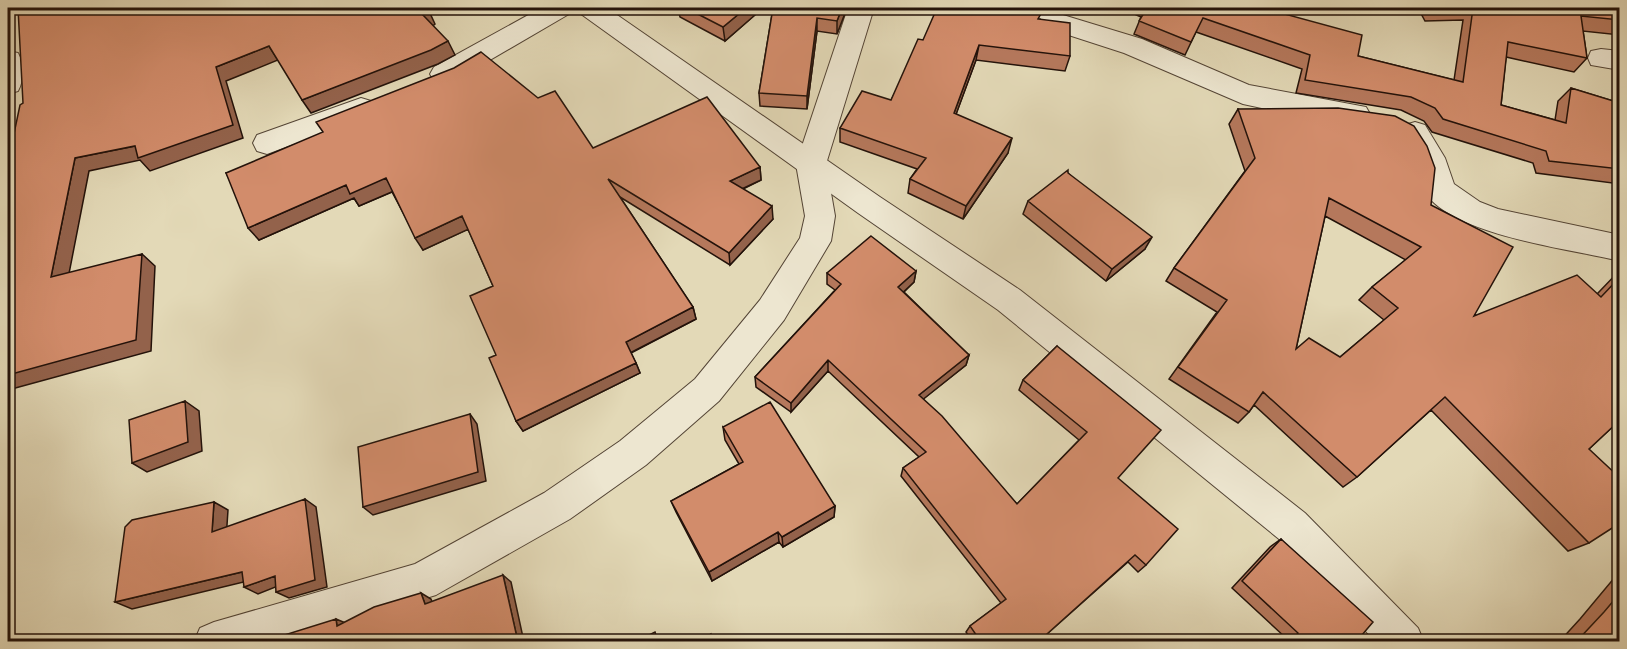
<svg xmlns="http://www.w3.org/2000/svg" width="1627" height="649" font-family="'IM FELL Double Pica',serif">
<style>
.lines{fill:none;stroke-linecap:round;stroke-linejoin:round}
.minor-casing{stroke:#534435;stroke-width:2}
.tertiary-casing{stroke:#534435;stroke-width:2}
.minor{fill:#ede6d0;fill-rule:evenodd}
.tertiary{fill:#ede6d0;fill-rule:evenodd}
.wall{fill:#b5785c;stroke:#23120a;stroke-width:1.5;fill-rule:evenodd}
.shaded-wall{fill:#93624b;stroke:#23120a;stroke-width:1.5}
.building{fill:#d28c6b;stroke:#23120a;stroke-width:1.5;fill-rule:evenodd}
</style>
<rect width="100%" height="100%" fill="#e3d9b7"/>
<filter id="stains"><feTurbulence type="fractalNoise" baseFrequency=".00333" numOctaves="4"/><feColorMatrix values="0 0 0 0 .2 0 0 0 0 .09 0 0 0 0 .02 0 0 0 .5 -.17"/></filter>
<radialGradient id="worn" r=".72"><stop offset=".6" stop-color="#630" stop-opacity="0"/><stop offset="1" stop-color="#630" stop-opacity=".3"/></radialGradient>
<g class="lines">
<defs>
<path id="minor" d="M541 8H573L569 14 454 81 444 84 434 81 430 74 434 67Z
M577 8H607L880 197 1020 290 1305 513 1418 628 1424 642H1376L1279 539 998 310 858 213 581 14Z
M1000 8H1040L1142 39 1249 85 1366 107 1370 114 1366 121 1356 124 1304 117 1243 104 1124 53 1004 14Z
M1601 49 1620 51V70L1591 65 1588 58 1591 51Z
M8 51 18 53C24 64 24 80 18 91L8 94Z
M361 98 371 101 375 108 371 115 267 154 257 151 253 143 257 135Z
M1415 122 1425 125 1445 158 1454 184 1480 202 1498 209 1620 235V261C1569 249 1468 237 1431 200 1422 191 1421 173 1416 161 1413 152 1406 142 1401 133L1405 125Z"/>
<path id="tertiary" d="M848 8H874L826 164 835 216 831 241 784 320 719 401 646 465 570 519 436 595 283 642H194L200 628 214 622 415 564 544 493 620 441 695 379 760 300 800 238 805 216 796 164Z"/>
</defs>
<use href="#minor" class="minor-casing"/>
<use href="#tertiary" class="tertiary-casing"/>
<use href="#minor" class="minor"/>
<use href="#tertiary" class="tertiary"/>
</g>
<path class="wall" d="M669 8H763L725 41 680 17 679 13Z
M773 8H847L837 34 817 31 807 109 760 106 759 93Z
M1129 8H1263L1358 56 1454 80 1463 20 1425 21 1418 8H1620V35L1583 31 1587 58 1574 72 1506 57 1501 105 1555 120 1558 101 1571 88 1620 103V184L1536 173 1533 163 1432 132 1424 121 1401 110 1296 93 1302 69 1196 32 1185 55 1134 34 1141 17 1128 11Z
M1040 19 1070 56 1065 71 976 60 956 114 1008 153 963 219 908 193 910 179 917 169 840 142V128L891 100 923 40Z
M1238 109 1431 205 1474 316 1597 294 1620 270V420L1589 449V543L1568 551 1431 410 1357 477 1343 487 1254 405 1249 412 1238 423 1169 379 1217 312 1166 281 1174 268 1245 171 1229 124ZM1325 216 1406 260 1372 287 1359 300 1384 320 1340 357 1296 349Z
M593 148 760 167 761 180 743 189 773 219 730 265 620 197 693 307 696 319 631 353 636 363 640 373 523 431 516 421 496 355 493 286 468 229 423 250 392 192 359 206 354 198 259 240 226 173Z
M1068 173 1145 249 1106 281 1023 214 1028 201Z
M916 271 914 282 904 292 969 355 966 365 923 399 1017 504 1079 440 1019 390 1023 380 1057 346 1118 479 1146 565 1138 572 1128 562 1038 642H973L966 632 970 626 1001 603 901 476 903 468 919 457 828 371 791 412 756 387 755 377 835 290 827 284V273Z
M723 427 835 506 834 517 783 547 779 542 712 581 676 512 671 501 739 464 725 440Z
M1281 539 1356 642H1283L1286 638 1232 588 1270 547Z
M1620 571V642H1559L1580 619Z"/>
<path class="shaded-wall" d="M418 8H451L429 11 435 24 429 29Z
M746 8H763L725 41 723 27Z
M842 8H847L837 34V21Z
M817 18V31L807 109V96Z
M448 41 455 55 438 64 311 113 302 100Z
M979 45 976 60 951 128 954 113Z
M269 46 278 60 226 81 243 138 150 171 140 160 89 171 66 289 51 277 75 158 135 146 216 67Z
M1012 138 1008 153 963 219 966 206Z
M760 167 761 180 731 194 730 181Z
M386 178 394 191 359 206 354 198 259 240 248 228 346 185Z
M772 206 773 219 730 265 729 253Z
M462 216 469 229 423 250 415 238Z
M1152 237 1145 249 1106 281 1112 269Z
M142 254 155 266 151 351 8 390V375Z
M916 271 914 282 897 298 898 287Z
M693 307 696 319 630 353 626 342Z
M969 355 966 365 916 405 919 395Z
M828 360V371L791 412V403Z
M636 363 640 373 523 431 516 421Z
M185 401 199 411 202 451 147 472 132 463Z
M470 414 477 424 486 481 373 515 363 507Z
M305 499 316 507 327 587 289 598 276 592Z
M214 502 228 510 226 540 212 532Z
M835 506 834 517 783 547 782 537Z
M778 532 779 542 712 581 709 572Z
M242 572 256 579 132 609 115 602Z
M503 575 511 582 524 642H518Z
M275 576 288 582 258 594 244 587Z
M421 593 431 599 435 610 425 604Z
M336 619 348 624 337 626Z"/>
<path class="building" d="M18 8H426L429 10 423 15 448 41 431 50 302 100 269 46 216 67 233 125 138 158 135 146 75 158 51 277 142 254 136 340 8 375V162L20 105 23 103Z
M686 8H746L723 27Z
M773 8H842L837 21 817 18 807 96 759 93Z
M937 8H1027L1042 12 1038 19 1070 23V56L979 45 954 113 1012 138 966 206 910 179 926 158 840 128 862 91 891 100 918 39 923 40Z
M1147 8H1263L1362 35 1358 56 1463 82 1473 8H1620V20L1581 16 1587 58 1508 42 1501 105 1566 123 1571 88 1620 103V169L1549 161 1546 151 1443 119 1435 108 1411 97 1305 80 1310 55 1203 18 1191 42 1139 21Z
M481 52 538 98 555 91 593 148 707 97 760 167 730 181 772 206 729 253 608 179 693 307 626 342 636 363 516 421 489 358 496 355 470 296 493 286 462 216 415 238 386 178 350 194 346 185 248 228 226 173 323 132 316 122 454 68Z
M1338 108 1395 116 1414 126 1427 146 1435 168 1431 205 1513 247 1474 316 1577 275 1601 297 1620 277V420L1589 449 1620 478V523L1589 543 1445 397 1357 477 1263 392 1249 412 1178 367 1227 300 1174 268 1255 158 1238 109ZM1329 198 1421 247 1372 287 1398 308 1340 357 1309 338 1296 349Z
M1068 170V173L1152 237 1112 269 1028 201Z
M871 236 916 271 898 287 969 355 919 395 942 416 1017 504 1087 432 1023 380 1057 346 1161 430 1118 478 1178 529 1146 565 1135 555 1038 642H981L970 626 1006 599 903 468 926 452 828 360 791 403 755 377 841 284 827 273Z
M185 401 188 442 132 463 129 420Z
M770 402 835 506 782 537 778 532 709 572 671 501 743 462 723 427Z
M470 414 478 472 363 507 358 447Z
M305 499 315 580 276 592 275 576 244 587 242 572 115 602 125 527 132 520 214 502 212 532Z
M1281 539 1373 622 1356 642H1291L1298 633 1242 581Z
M503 575 518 642H278V637L336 619 337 626 374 607 421 593 425 604Z
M1620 593V642H1576L1604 612Z
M655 632 658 642H635Z
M711 634 715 642H700Z"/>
<rect width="1627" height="649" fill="none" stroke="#e3d9b7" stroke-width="30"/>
<rect x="9" y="9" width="1609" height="631" fill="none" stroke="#23120a" stroke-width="3"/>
<rect x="15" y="15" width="1597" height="619" fill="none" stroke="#23120a" stroke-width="1.5"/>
<rect width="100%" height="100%" filter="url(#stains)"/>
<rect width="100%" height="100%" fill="url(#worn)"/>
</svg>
